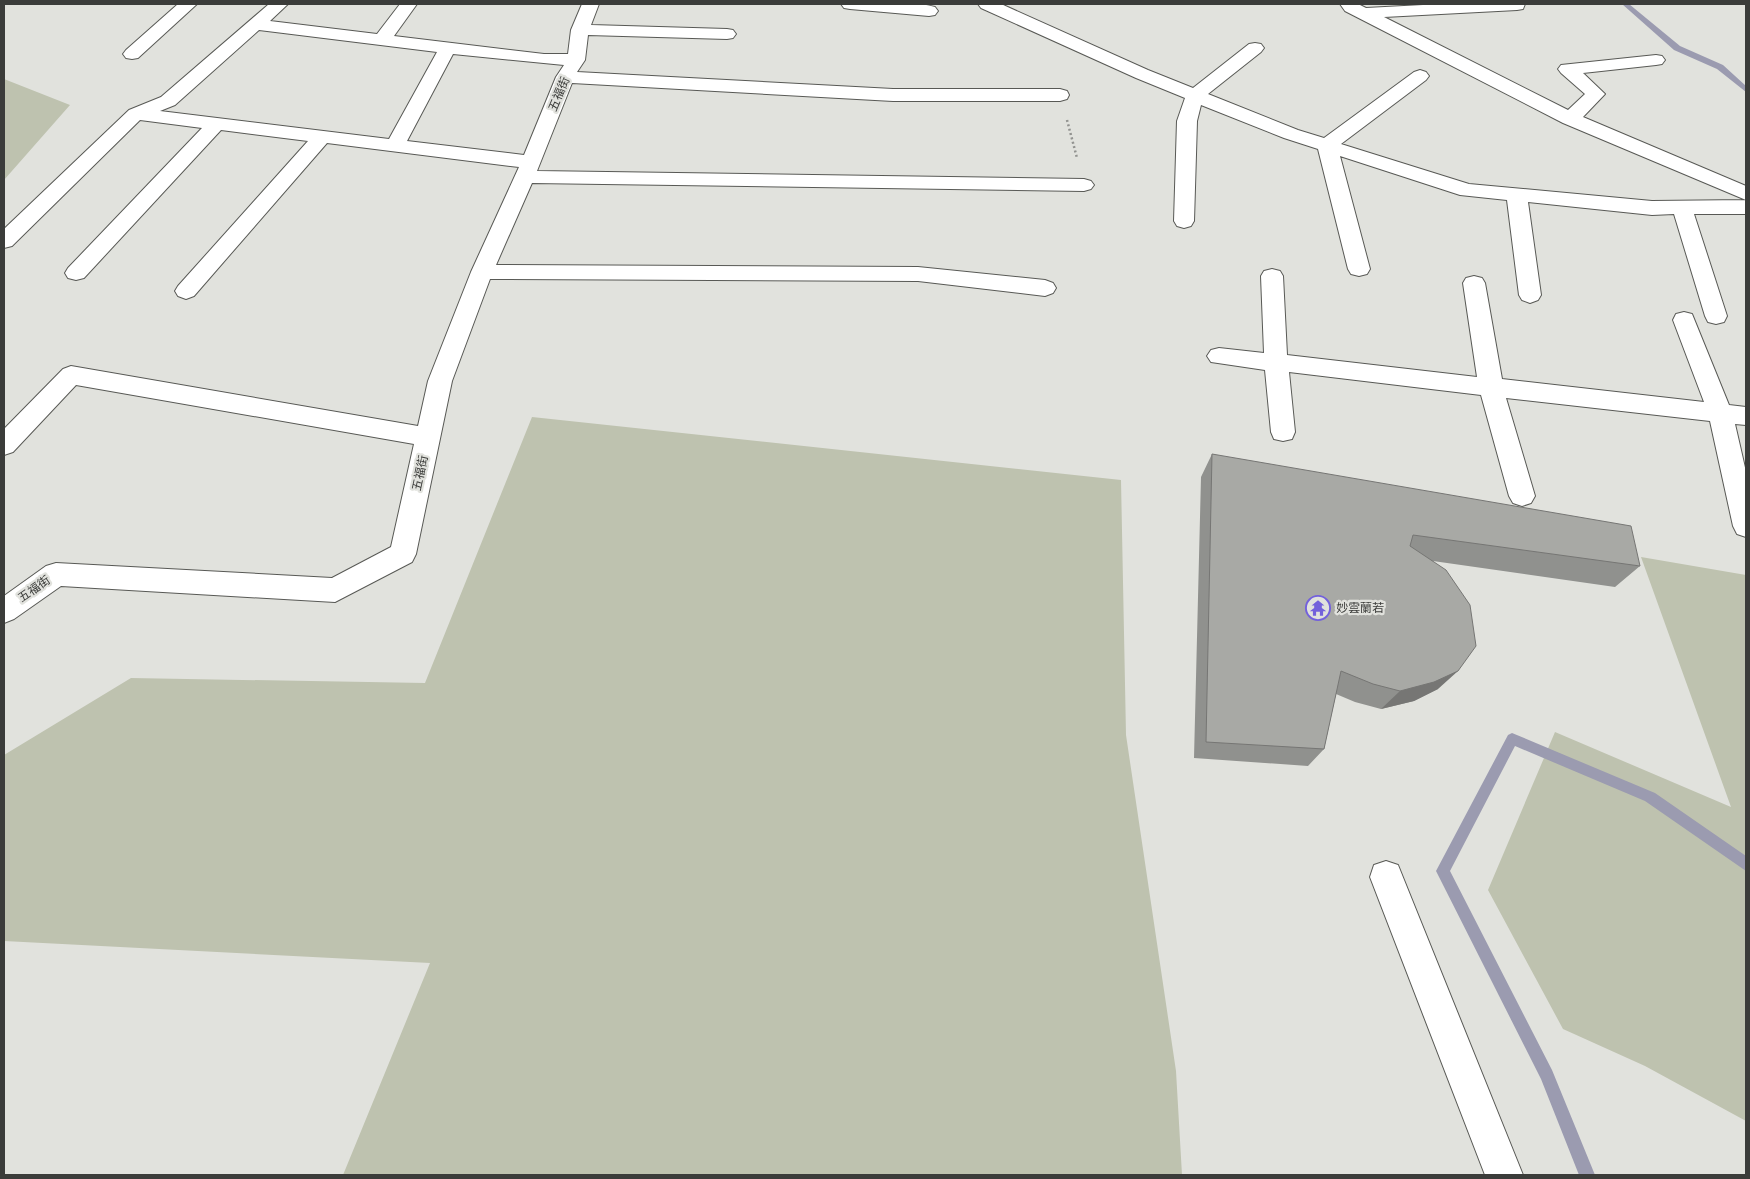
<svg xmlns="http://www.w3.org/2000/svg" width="1750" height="1179" font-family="'Varela Round','Noto Sans TC',sans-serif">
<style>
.green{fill:#bec2af}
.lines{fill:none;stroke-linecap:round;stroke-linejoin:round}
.stream{fill:#9b9bb0;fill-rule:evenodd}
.minor-casing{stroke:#585955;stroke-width:2}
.path{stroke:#929390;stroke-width:2.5;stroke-dasharray:2 2.5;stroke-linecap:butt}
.minor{fill:#fff;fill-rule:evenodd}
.wall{fill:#90918e}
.shaded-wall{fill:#767674}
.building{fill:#a8a9a5;stroke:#767674}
.labels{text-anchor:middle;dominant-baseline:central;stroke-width:4.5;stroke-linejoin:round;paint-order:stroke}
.street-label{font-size:12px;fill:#3b3c3a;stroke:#e1e2dd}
.poi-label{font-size:12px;fill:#3b3c3a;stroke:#e1e2dd;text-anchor:start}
</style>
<rect width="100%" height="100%" fill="#e1e2dd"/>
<path class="green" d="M4 79 70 105 4 180Z
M532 417 1121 480 1126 735 1176 1071 1182 1175H343L430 963 4 941V755L131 678 425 683Z
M1641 557 1746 575V1121L1645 1066 1563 1029 1488 890 1555 732 1731 807Z"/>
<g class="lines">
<path class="stream" d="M1622 4H1629L1680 46 1723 65 1746 86V92L1717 69 1674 50Z
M1512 733 1655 793 1746 856V871L1645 801 1515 746 1450 871 1552 1070 1595 1175H1579L1541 1079 1436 871 1508 735Z"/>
<defs>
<path id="minor" d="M178 4H197L138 58 132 59 126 58 123 54 126 50Z
M269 4H288L270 21 377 34 400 4H417L394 36 544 54H568L571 30 582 4H599L591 25 727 29 733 30 736 34 733 38 727 39 588 35 585 60 577 72 893 89H1060L1067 91 1069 95 1067 99 1060 101H893L572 83 537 171 1084 179 1091 181 1094 185 1091 189 1084 191 532 183 496 265 918 267 1045 280 1053 283 1056 288 1053 293 1045 296 918 281 490 279 452 381 416 554 412 562 335 602 61 586 14 619 4 623V596L46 566 56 563 332 578 391 547 414 444 76 385 13 452 4 455V429L63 369 71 366 418 426 428 381 471 272 519 167 327 143 194 296 186 299 178 296 175 291 178 286 308 141 221 130 84 278 76 280 68 278 65 273 68 268 202 128 140 120 12 246 4 248V229L129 110 161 97ZM259 30 437 52 389 139 160 111 175 105ZM453 54 564 65 556 77 524 155 407 141Z
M841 4C871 2 906 0 935 7L938 11 935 15 929 16 850 9 844 8Z
M978 4H1001L1148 70 1193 88 1249 44 1255 43 1261 44 1264 48 1261 52 1208 94 1298 130 1324 138 1414 72 1420 70 1426 72 1429 76 1426 80 1341 144 1469 184 1652 201 1746 200 1563 123 1345 11 1340 4H1358L1366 8 1442 4H1525L1523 9 1517 10 1384 17 1568 110 1585 94 1561 73 1558 69 1561 65 1656 55 1662 56 1665 60 1662 64 1656 65 1583 73 1605 94 1583 117 1746 186V214H1694L1727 316 1724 322 1716 324 1708 322 1705 316 1674 214 1652 215 1528 202 1541 295 1538 300 1530 303 1522 300 1519 295 1507 200 1460 195 1340 156 1370 269 1367 274 1359 276 1351 274 1348 269 1318 149 1284 138 1201 105 1197 121 1194 221 1191 226 1184 228 1177 226 1174 221 1177 121 1185 98 1136 78 981 8Z
M1272 269 1280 271 1283 276 1287 355 1477 377 1463 283 1466 278 1474 276 1482 278 1485 283 1502 379 1704 402 1673 320 1676 314 1684 312 1692 314 1729 405 1746 407V425L1735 424 1746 472V537L1737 534 1733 526 1710 421 1506 398 1535 496 1531 503 1522 506 1513 503 1509 496 1481 395 1289 372 1295 432 1292 439 1283 441 1274 439 1271 432 1265 370 1211 362 1207 356 1211 350 1219 348 1264 353 1261 276 1264 271Z
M1386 861 1398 865 1523 1175H1485L1370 877 1374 865Z"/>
</defs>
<use href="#minor" class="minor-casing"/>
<path class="path" d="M1067 120 1077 158"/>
<use href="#minor" class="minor"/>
</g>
<path class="wall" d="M1212 454 1640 566 1615 587 1433 561 1438 689 1414 701 1381 709 1355 702 1336 694 1324 749 1308 766 1194 758 1201 477Z"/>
<path class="shaded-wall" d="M1458 671 1438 689 1414 701 1381 709 1400 691Z"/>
<path class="building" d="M1212 454 1631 526 1640 566 1413 535 1410 546 1446 570 1470 605 1476 646 1458 671 1434 682 1400 691 1373 684 1341 671 1324 749 1206 742Z"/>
<defs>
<symbol id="temple-ring" viewBox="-11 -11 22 22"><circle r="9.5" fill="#e1e2dd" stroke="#7361db" stroke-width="1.5"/><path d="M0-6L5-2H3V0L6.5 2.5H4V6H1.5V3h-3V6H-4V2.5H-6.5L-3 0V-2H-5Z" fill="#7361db"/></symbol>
</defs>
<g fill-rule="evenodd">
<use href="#temple-ring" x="1304" y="594" width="28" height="28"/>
</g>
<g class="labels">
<g class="street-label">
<text transform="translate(559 94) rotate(-67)">五福街</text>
<text transform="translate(420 473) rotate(-78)">五福街</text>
<text transform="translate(34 589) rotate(-35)">五福街</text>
</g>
<g class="poi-label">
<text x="1336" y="608">妙雲蘭若</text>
</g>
</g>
<rect width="1750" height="1179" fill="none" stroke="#3b3c3a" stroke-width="10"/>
</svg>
